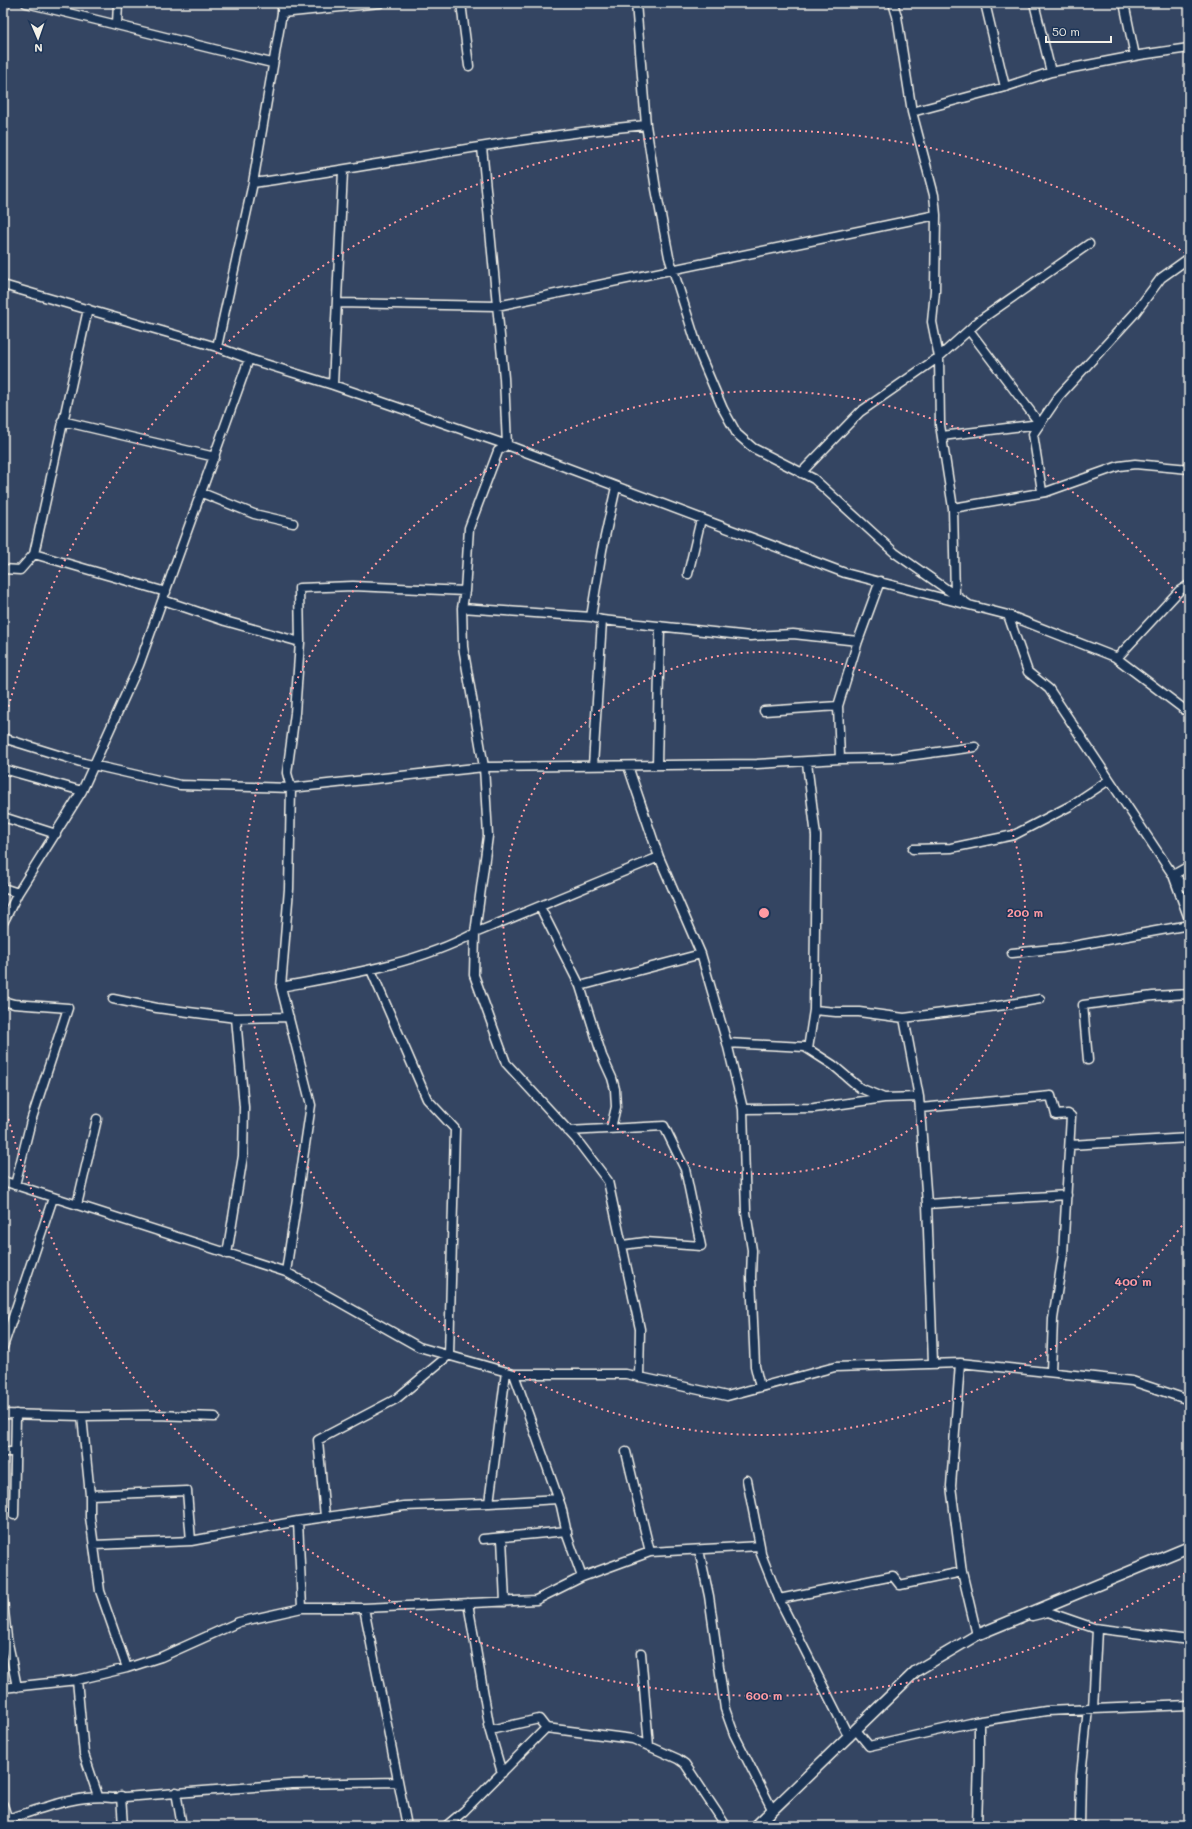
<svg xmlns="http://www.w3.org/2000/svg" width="1192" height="1829" font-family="Mali,sans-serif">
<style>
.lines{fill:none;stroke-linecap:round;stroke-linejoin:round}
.minor-casing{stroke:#f4f1e8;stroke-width:11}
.tertiary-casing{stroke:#f4f1e8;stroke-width:13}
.minor{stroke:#1d3557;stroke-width:8}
.tertiary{stroke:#1d3557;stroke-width:10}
.ring{fill:none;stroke:#ff9aa2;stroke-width:2;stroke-dasharray:2 4}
.centre{fill:#ff9aa2;stroke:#1d3557;stroke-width:2}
.ring-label{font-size:12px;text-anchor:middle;font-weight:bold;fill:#ff9aa2;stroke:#1d3557;stroke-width:3;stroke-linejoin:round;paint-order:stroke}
</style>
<rect width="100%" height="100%" fill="#344562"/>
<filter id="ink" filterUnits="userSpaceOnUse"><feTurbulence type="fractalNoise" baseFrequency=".025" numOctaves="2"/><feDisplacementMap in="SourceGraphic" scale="8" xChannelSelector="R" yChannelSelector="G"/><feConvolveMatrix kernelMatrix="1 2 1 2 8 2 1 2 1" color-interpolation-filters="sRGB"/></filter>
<g filter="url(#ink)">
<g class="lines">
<defs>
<path id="minor" d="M26 3C108 22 190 44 272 63
M461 3 469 66
M636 3 646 125 656 189 669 257 700 355 723 409 737 434 753 448 814 479 895 553 969 605 1008 615 1115 657 1189 713
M893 3 897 16 912 112 934 195 936 215 935 291 932 322 939 357 940 425 953 508 1046 492 1119 466 1135 464 1189 469
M985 3 1005 87
M1034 3 1051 72
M1124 3 1135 56
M3 9 5 3
M282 13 380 3
M117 24 118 3
M912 112 1005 87 1051 72 1140 55 1189 48
M482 147 504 378 507 445 498 451 469 528 465 591 462 608 463 647 484 767 488 836 475 933 474 975 506 1063 576 1139 608 1181 640 1329 639 1377
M253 183C384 165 514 137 646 125
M3 285 217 347 249 359 333 385 507 445 845 573 969 605
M338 303 497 306 936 215
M969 330 1040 424
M217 347 253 183 282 13V3
M333 385 343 171
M62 421 215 457
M942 436 1040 424
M801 473 860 412 939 357 980 320 1089 244
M1042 491 1033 434 1059 396 1135 313 1161 278 1189 258
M202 493 254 514 293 523
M953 508 955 596
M34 554 88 309
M3 569 20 570 34 554 166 592
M688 574 701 519
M163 600 225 621 300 642
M462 608 591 617 602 620 750 636 793 634 858 641
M1008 615 1028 672 1049 689 1173 875 1189 919
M591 617 602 550 616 487
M1117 658 1179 591 1189 585
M764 711 838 706
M3 738 84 763 180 785 291 788 484 767 757 764 840 759 838 706 858 641 880 581
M840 759 893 758 975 747
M807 763 816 836 814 1010 808 1049
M657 765 660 626
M593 766 602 620
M628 766 659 857 701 954 727 1043 805 1047 833 1065 860 1088 884 1098 919 1097 927 1204 933 1363
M3 769 82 791
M3 817 56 834
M913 849 951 848 1014 835 1070 806 1109 780
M1189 866 1173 875 1189 889
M3 888 18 893
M540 907 580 986 602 1056 612 1078 615 1089 616 1107 611 1128
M3 923 18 893 82 791 139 665 249 359
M1012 953 1062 948 1189 925
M580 986 701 954
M281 987C345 975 417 964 475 933L659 857
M113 999 157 1008 236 1018 289 1017
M3 1001 14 1004 68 1008 31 1121 15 1185
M814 1010 836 1012H859L904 1018 1005 1005 1040 999
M904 1018 919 1097
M727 1043 743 1109 746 1212 752 1250 751 1277 755 1366 760 1387
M1088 1060 1083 1005 1153 996 1189 994
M920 1108 1051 1096 1056 1115 1068 1114 1071 1116 1063 1254 1053 1319 1051 1372
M743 1109 814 1108 884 1098
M568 1131 664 1126 685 1169 701 1246 645 1242 623 1245
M1070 1145 1189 1138
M3 1181 286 1272 419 1347 514 1374H626L727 1396 835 1367 960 1363 1132 1381 1189 1400
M927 1204 1067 1195
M77 1205 97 1119
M227 1254 243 1156 244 1107 236 1018
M286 1272 311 1105 281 987 289 889 291 788 287 773 295 713 300 642 299 588 353 586 465 591
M3 1347 53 1198
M960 1363 951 1486 962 1572 977 1635
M514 1374 561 1506 568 1538 582 1577
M3 1414 82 1416 156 1415 215 1417
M82 1416 90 1495V1517L100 1591 127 1668
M3 1452H15
M626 1452 650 1552
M747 1480 760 1546 761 1554 779 1599 849 1737
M90 1495 187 1491 191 1541
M489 1503 506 1372
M14 1515 16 1414
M325 1517 318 1440 396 1399 449 1355 455 1129 427 1099 371 970
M298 1521 302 1608
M502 1538 505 1602
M483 1539 567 1531
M94 1545 191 1541 298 1521 404 1506 489 1503 558 1499
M699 1550 709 1596 725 1709 734 1734 772 1809
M779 1599 893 1576 900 1585 962 1572
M3 1601 7 1638 17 1687
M468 1603 490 1730 539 1719 546 1728 633 1739 678 1759 685 1764 726 1826
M364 1608 407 1826
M1032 1616 1048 1612 1094 1628 1189 1640
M641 1653 649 1746
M77 1680 84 1754 98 1796
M3 1688 77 1680 127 1668 161 1657 239 1622 302 1608H364L536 1600 582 1577 650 1552 760 1546
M1093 1709 1097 1629
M488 1725 502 1773
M856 1730 869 1746 975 1722 1046 1711 1189 1705
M176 1792 182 1826
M121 1796 123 1826
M3 1805 10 1826
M7 1819C42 1809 76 1794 112 1798L292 1784 398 1782
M446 1826 464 1811 546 1728
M977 1826 979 1761V1722
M1080 1826 1081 1775 1088 1709"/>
<path id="tertiary" d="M756 1826 916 1671 977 1635 1189 1547"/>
</defs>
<use href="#minor" class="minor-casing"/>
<use href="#tertiary" class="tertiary-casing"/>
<use href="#minor" class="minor"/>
<use href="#tertiary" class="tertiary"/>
</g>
</g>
<g class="ring">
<circle cx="764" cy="913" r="261"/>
<path d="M1189 1216A522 522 0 1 1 1189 610"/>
<path d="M1185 1573A783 783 0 0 1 4 1102M4 724A783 783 0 0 1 1185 253"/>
</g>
<circle cx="764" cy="913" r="6" class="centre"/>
<g class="ring-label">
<text x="1025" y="917">200 m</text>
<text x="1133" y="1286">400 m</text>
<text x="764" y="1700">600 m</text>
</g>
<rect width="1192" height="1829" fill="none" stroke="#1d3557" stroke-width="16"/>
<rect x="8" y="8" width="1176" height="1813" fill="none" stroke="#f4f1e8" stroke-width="1.5" filter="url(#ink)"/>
<g transform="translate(38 38) rotate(178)" stroke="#1d3557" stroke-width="3" paint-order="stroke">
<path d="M0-3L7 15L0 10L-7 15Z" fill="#f4f1e8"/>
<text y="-6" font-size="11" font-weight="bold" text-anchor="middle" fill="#f4f1e8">N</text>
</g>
<path d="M1046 36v6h65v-6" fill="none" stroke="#f4f1e8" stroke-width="2"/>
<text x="1052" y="36" font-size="12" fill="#f4f1e8" stroke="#1d3557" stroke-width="3" paint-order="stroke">50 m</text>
</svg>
